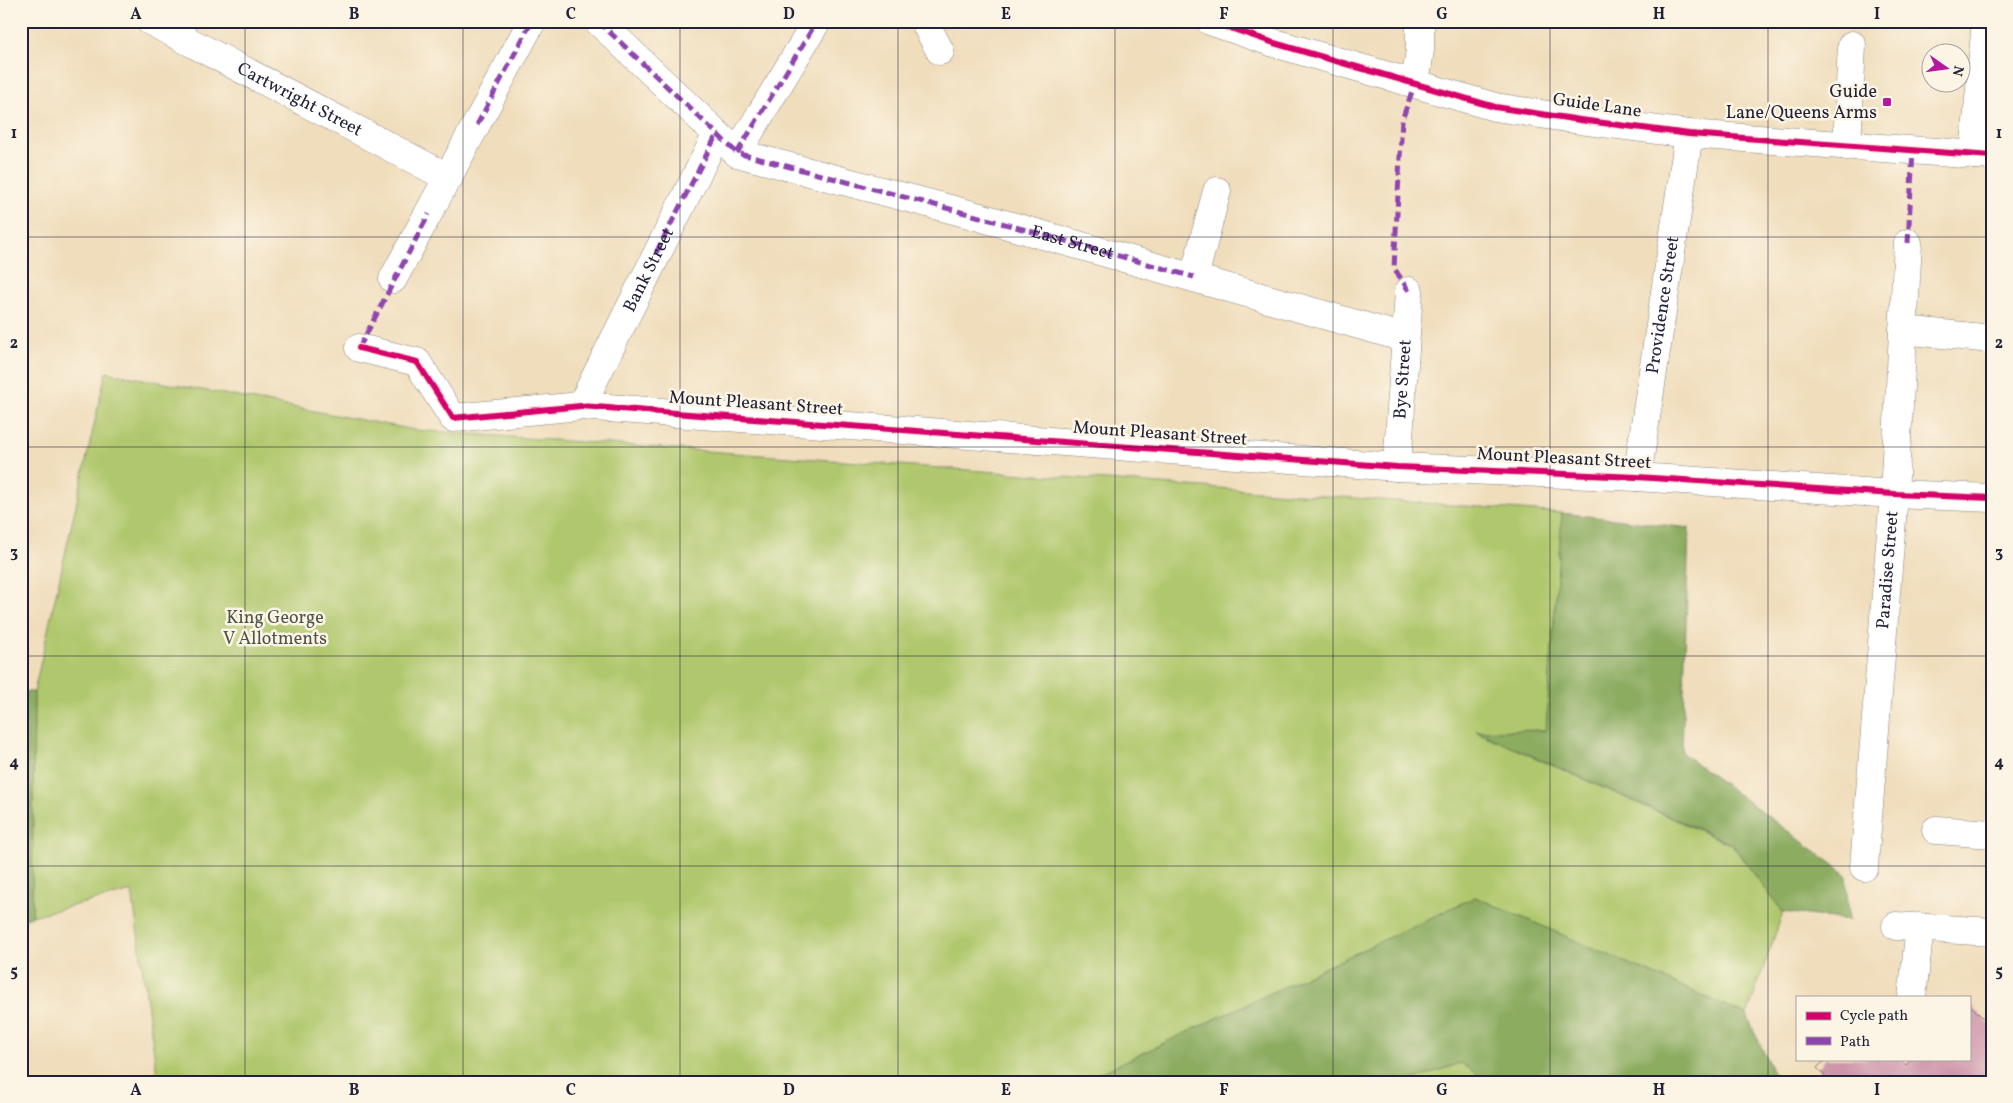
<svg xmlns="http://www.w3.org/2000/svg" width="2013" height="1103" font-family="Vollkorn,serif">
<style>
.green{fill:#b0c86d;stroke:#697554}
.forest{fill:#8cac60;stroke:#57674e}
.building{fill:#ce94aa}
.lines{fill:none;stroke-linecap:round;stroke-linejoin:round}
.minor-casing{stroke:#89807c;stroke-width:29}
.highway-casing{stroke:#89807c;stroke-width:29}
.minor{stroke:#fff;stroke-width:28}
.highway{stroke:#fff;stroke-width:28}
.quiet{stroke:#8e44ad;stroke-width:5;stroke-dasharray:10 5;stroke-linecap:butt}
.cycleway-casing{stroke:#fcf5e5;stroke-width:9}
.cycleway{stroke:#d6006c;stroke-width:6}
.grid{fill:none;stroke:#22223b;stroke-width:1;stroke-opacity:0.55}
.poi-dot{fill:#b5179e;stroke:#fcf5e5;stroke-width:2}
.labels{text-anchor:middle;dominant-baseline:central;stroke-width:5;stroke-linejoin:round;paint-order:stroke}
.poi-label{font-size:18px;fill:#22223b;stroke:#fcf5e5;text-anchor:end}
.street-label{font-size:18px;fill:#22223b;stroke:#fcf5e5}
.park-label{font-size:18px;fill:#4d544a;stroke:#fcf5e5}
.neatline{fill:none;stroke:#22223b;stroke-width:2}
.grid-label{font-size:16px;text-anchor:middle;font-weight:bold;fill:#22223b}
</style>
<rect width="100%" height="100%" fill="#fcf5e5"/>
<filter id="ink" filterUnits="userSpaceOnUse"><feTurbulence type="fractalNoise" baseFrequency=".02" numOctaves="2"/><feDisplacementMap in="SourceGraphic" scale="10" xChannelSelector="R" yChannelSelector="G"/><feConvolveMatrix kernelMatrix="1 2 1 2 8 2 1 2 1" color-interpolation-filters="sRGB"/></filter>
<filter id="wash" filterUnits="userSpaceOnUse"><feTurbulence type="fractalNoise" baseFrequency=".0096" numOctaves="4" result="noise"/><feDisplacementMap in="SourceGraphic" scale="20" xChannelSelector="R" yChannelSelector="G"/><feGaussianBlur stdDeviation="1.12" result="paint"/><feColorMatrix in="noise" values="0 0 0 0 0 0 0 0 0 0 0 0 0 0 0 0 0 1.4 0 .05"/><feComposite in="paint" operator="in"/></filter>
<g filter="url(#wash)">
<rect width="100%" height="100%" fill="#f0ddbc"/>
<path class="green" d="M106 372 415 430 1562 513 1546 730 1477 732 1732 845 1783 912 1747 1015 1475 897 1081 1082H158L132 891 32 916 34 692Z
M1461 1063 1487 1082H1406Z"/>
<path class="forest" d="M1562 513 1689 528 1682 753 1846 874 1849 920 1783 912 1732 844 1476 731 1546 730Z
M21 692H34L32 916 21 919Z
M1475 897 1747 1015 1777 1082H1487L1461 1063 1406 1082H1081Z"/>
<g id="blocks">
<path class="building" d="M1969 1004 1992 1027V1082H1831L1817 1068 1826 1059H1900L1906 1065 1911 1059H1969Z"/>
</g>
</g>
<g filter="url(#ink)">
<use href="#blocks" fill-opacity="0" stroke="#89807c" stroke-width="1"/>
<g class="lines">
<defs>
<g id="minor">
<path id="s1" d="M150 21 449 178"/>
<path d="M598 21 737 153 969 214 1405 338"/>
<path d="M924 21 940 51"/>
<path d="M1415 83 1420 50V21"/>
<path d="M1847 146 1852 45"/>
<path d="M737 153 817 21"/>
<path d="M1974 155 1986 21"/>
<path d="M1194 277 1217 191"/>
<path d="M393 279 532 21"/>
<path d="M1903 330 1992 339"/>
<path d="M359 348 417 362 453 418 581 406 1397 467 1637 477 1894 494 1992 498"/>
<path id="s2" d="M581 406 717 134"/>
<path id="s3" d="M1397 467 1409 291"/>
<path id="s4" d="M1637 477 1689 134"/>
<path d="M1936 830 1992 834"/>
<path id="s5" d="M1864 867 1894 494 1908 243"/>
<path d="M1896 926 1992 932"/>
<path d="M1912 997 1920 927"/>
</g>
<path id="highway" d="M1210 21 1274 43 1495 107 1580 120 1689 134 1992 156"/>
</defs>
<use href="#minor" class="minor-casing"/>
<use href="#highway" class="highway-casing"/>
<use href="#minor" class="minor"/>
<use href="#highway" class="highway"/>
<g class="quiet">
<path id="s6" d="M598 21 737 153 969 214 1194 277"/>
<path d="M477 125 532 21"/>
<path d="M737 153 817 21"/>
<path d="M1908 243 1913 151"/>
<path d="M656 253 717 134"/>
<path d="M1409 291 1394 268 1402 120 1415 83"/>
<path d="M359 348 429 214"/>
</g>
<defs>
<path id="cycleway" d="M1210 21 1274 43 1495 107 1580 120 1689 134 1992 156
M359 348 417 362 453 418 581 406 1397 467 1637 477 1894 494 1992 498"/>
</defs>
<use href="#cycleway" class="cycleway-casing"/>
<use href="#cycleway" class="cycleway"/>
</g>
</g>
<path class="grid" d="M245 21V1082M463 21V1082M680 21V1082M898 21V1082M1115 21V1082M1333 21V1082M1550 21V1082M1768 21V1082M21 237H1992M21 447H1992M21 656H1992M21 866H1992"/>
<rect class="poi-dot" x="1882" y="97" width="10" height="10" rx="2.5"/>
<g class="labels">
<g class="poi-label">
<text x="1877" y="92">Guide<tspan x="1877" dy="21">Lane/Queens Arms</tspan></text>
</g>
<g class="street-label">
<text stroke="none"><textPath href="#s1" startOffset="169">Cartwright Street</textPath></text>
<text transform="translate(1597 106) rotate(8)">Guide Lane</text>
<text stroke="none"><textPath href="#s6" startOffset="539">East Street</textPath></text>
<text stroke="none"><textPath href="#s2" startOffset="152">Bank Street</textPath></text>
<text stroke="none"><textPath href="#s4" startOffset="174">Providence Street</textPath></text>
<text stroke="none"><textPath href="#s3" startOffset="88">Bye Street</textPath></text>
<text transform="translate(756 404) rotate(4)">Mount Pleasant Street</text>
<text transform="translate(1160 434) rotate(4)">Mount Pleasant Street</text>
<text transform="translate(1564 459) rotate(3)">Mount Pleasant Street</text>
<text stroke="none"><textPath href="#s5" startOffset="298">Paradise Street</textPath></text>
</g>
<g class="park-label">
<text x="275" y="618">King George<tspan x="275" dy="21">V Allotments</tspan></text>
</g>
</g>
<rect width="2013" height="1103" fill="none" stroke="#fcf5e5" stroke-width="55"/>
<rect x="1796" y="996" width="175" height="65" fill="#fcf5e5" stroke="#a5a1a1"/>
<rect x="1806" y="1012" width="25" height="8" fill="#d6006c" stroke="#a5a1a1"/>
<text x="1840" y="1020" font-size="15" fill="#22223b">Cycle path</text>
<rect x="1806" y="1037" width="25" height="8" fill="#8e44ad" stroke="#a5a1a1"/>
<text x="1840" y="1046" font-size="15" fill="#22223b">Path</text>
<g transform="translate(1946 68) rotate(104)"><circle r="24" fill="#fcf5e5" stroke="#a5a1a1"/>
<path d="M0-4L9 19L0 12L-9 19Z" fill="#b5179e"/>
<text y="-8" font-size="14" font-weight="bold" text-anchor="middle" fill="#22223b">N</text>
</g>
<rect x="28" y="28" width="1958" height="1048" class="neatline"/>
<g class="grid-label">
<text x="136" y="19">A</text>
<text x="354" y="19">B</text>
<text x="571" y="19">C</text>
<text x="789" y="19">D</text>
<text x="1006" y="19">E</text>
<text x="1224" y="19">F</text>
<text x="1442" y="19">G</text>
<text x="1659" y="19">H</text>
<text x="1877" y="19">I</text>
<text x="14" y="138">1</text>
<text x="1999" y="138">1</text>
<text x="14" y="348">2</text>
<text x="1999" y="348">2</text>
<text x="14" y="557">3</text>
<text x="1999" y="557">3</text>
<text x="14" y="767">4</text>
<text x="1999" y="767">4</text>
<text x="14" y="976">5</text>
<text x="1999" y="976">5</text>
<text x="136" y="1095">A</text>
<text x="354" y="1095">B</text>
<text x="571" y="1095">C</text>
<text x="789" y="1095">D</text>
<text x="1006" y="1095">E</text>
<text x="1224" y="1095">F</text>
<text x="1442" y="1095">G</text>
<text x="1659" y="1095">H</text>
<text x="1877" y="1095">I</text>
</g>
</svg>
